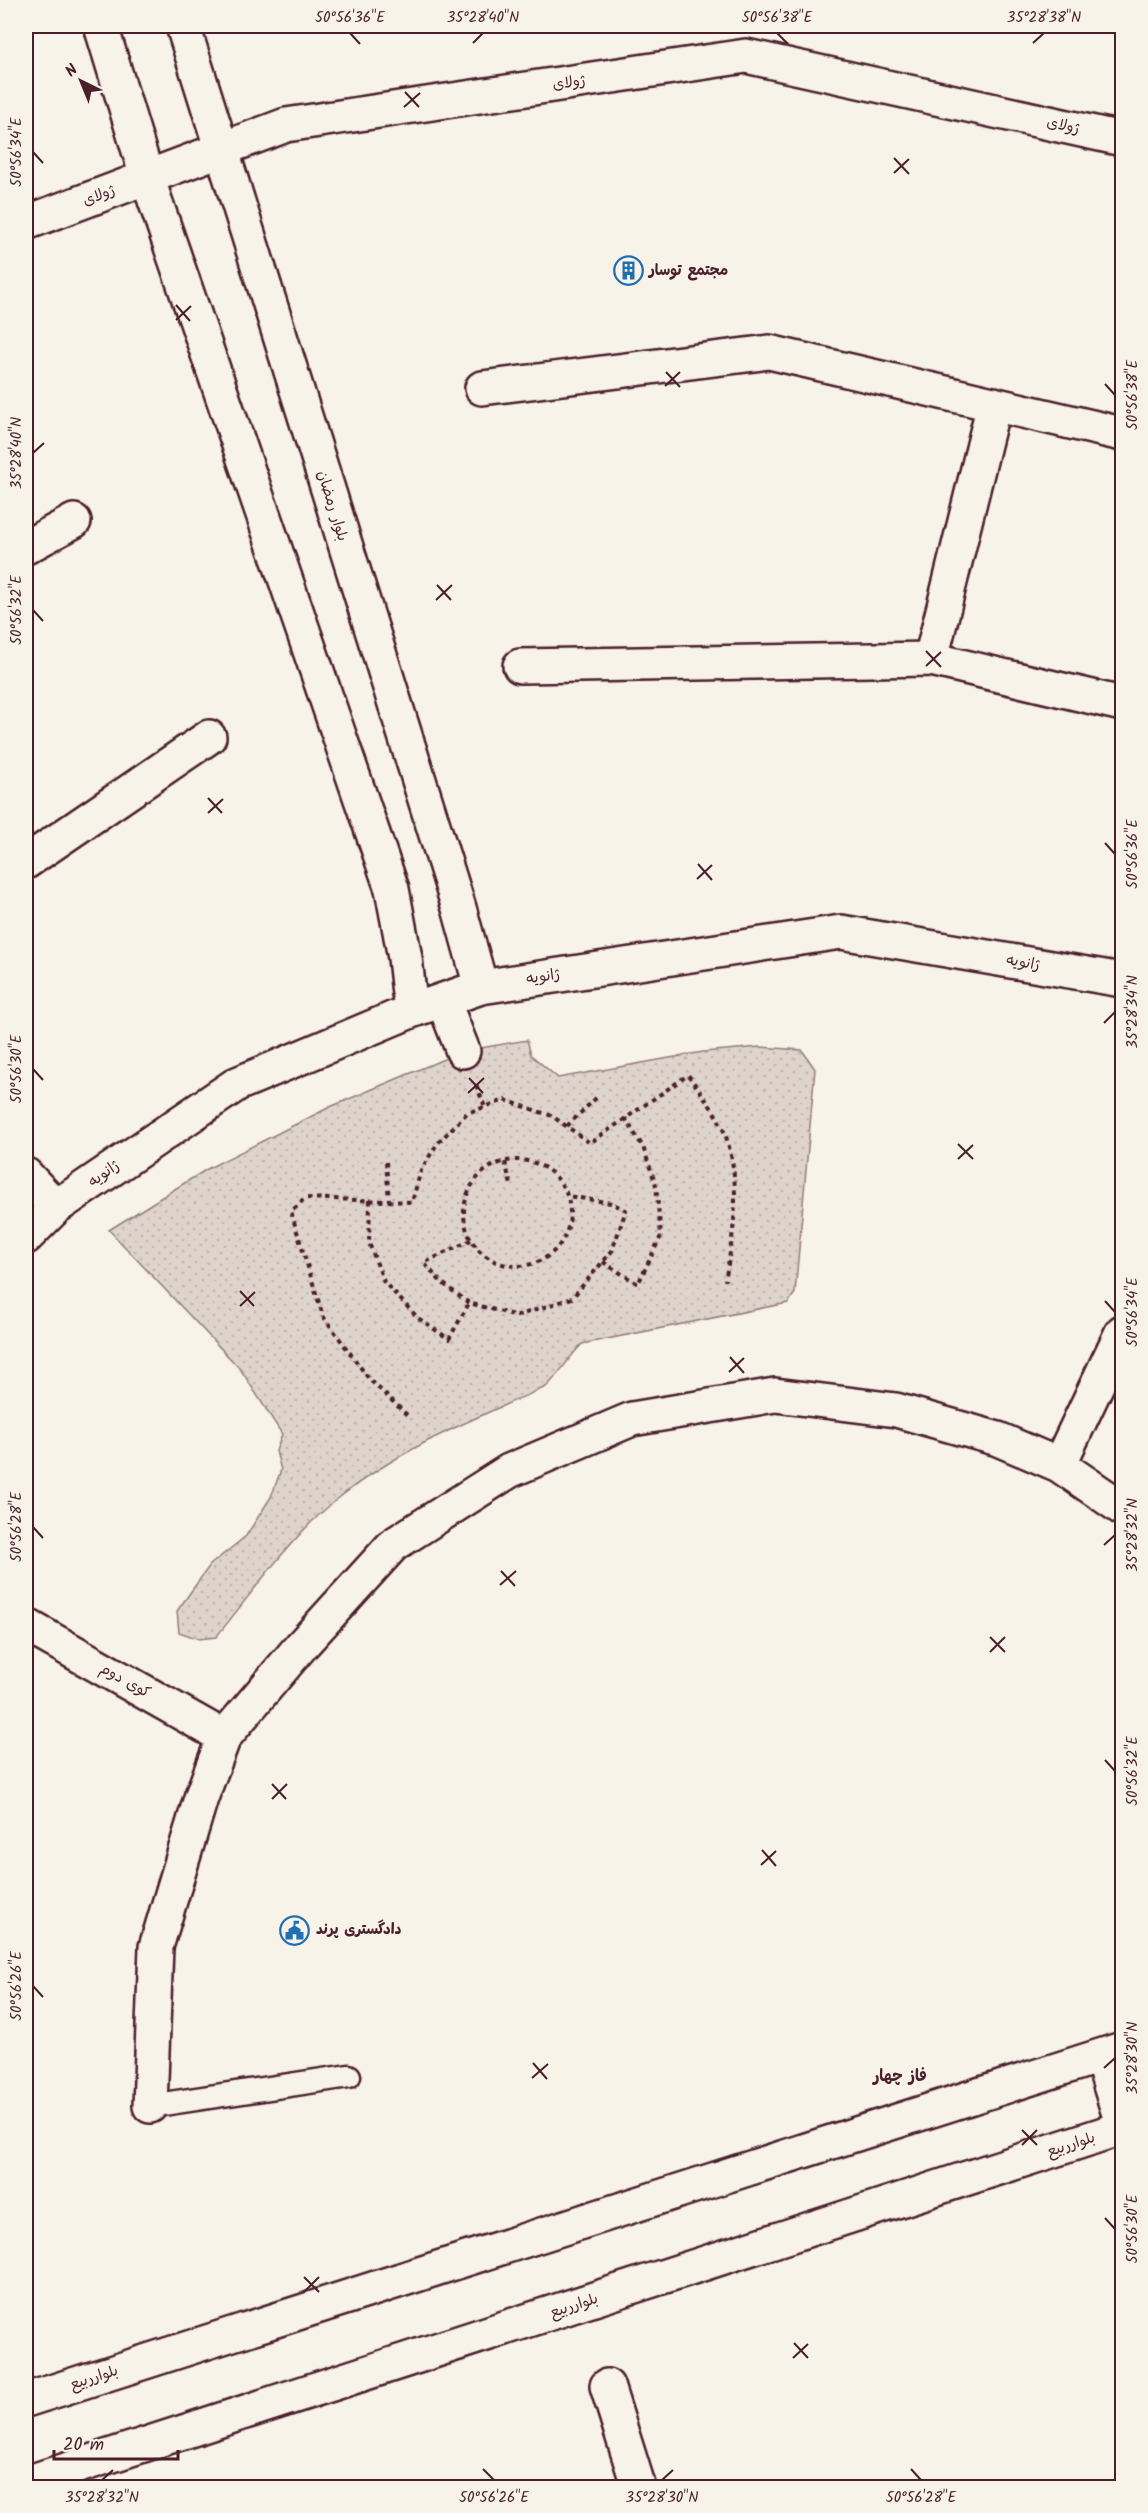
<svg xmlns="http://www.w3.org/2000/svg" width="1148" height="2513" font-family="Kalam,'Playpen Sans Arabic',sans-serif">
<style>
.park{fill:url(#park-dots);stroke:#947a7c;stroke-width:1.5}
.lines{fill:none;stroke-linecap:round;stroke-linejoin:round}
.lane-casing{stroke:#4a1f2b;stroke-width:27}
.street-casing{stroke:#4a1f2b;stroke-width:38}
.path{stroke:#4a1f2b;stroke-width:4;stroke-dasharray:4.5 4.5;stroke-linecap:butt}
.lane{stroke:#f7f3e8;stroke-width:22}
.street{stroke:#f7f3e8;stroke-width:33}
.ticks{fill:none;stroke:#4a1f2b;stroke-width:2}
.labels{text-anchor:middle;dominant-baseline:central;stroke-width:5;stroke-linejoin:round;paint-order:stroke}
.street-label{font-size:15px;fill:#4a1f2b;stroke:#f7f3e8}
.poi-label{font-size:15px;font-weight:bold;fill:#4a1f2b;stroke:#f7f3e8;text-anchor:start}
.neighbourhood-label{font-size:16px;font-weight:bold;fill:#4a1f2b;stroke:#f7f3e8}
.neatline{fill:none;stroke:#4a1f2b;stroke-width:2}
.ticks-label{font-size:15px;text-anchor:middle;fill:#4a1f2b}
</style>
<defs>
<pattern id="park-dots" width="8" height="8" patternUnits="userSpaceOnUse" patternTransform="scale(1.5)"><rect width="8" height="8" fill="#ded4cc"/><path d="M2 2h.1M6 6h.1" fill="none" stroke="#c0b6af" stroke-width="1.8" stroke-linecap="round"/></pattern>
</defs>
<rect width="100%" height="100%" fill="#f7f3e8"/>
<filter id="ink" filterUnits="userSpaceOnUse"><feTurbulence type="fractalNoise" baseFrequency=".0167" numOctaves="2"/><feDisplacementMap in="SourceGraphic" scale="12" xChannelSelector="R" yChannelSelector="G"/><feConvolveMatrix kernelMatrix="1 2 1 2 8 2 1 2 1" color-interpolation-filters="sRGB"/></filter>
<g filter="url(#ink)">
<path class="park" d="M527 1040 531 1055 558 1078 703 1052 760 1047 802 1050 815 1069 795 1293 788 1303 582 1344C568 1358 560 1374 546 1387 475 1418 401 1448 340 1497 291 1535 255 1590 216 1637L199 1639 179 1632 177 1611 210 1565 246 1536 271 1497 281 1470 276 1451 282 1434 241 1370 109 1230 207 1169 330 1107 463 1051Z"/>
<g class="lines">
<defs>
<path id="lane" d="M150 2106 349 2076"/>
<path id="street" d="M101 26 147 177 392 889 405 958 411 1011
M183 26 459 908 481 987
M26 223 286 125 746 56 1122 139
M482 388 769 352 1122 434
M26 547 74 521
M931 659 994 404
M520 666 931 659 1122 704
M26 862 209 737
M443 1000 463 1051
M26 1175 56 1207
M26 1237 56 1207 237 1084 411 1011 481 987 841 932 1122 980
M1059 1465 1122 1332
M26 1625 224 1737
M1101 2056 1122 2124
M150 2106 156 1947 201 1798 224 1737 302 1645 393 1545 509 1471 632 1419 775 1395 896 1410 998 1439 1059 1465 1122 1508
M607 2386 639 2488
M26 2400 1122 2049
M26 2483 1122 2128"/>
</defs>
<use href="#lane" class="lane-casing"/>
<use href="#street" class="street-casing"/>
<path class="path" d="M476 1085 485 1107
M567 1126 599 1095
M464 1213a53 53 0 1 1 106 0a53 53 0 1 1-106 0Z
M386 1162 389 1201
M505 1162 511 1185
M370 1200 369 1243 384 1282 418 1318 449 1339 469 1303
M471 1240 424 1263 441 1282 469 1303 517 1316 572 1298 612 1251 626 1210 611 1203 568 1196
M603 1262 638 1284 661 1236 656 1185 643 1147 625 1118
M407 1415 369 1379 323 1316 291 1212 305 1198 412 1202 421 1170 437 1144 467 1113 505 1100 552 1116 590 1143 688 1075C702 1094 717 1113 725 1134 742 1182 734 1233 725 1281"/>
<use href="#lane" class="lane"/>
<use href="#street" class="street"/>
</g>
</g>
<path class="ticks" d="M350 33 360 44M777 33 788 44M473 43 483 33M1033 43 1044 33M405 92 419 107M404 107 420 93M33 152 43 163M894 158 909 174M894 173 909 159M176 305 190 321M176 320 191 306M666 372 680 387M1105 384 1115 395M665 386 680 372M33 453 44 443M437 585 451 600M436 600 452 585M33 610 43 621M926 651 941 667M926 666 941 652M208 798 222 813M208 813 223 799M1105 843 1115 854M698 864 712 880M697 879 712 865M1104 1023 1115 1012M33 1069 43 1080M469 1078 483 1093M468 1093 484 1078M958 1144 973 1159M958 1159 973 1145M240 1291 254 1306M1105 1301 1115 1312M240 1306 255 1292M730 1357 744 1373M729 1372 744 1358M33 1527 43 1538M1104 1545 1115 1535M501 1571 515 1586M500 1585 516 1571M990 1637 1005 1652M990 1652 1005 1637M1105 1760 1115 1771M272 1784 286 1799M272 1799 287 1784M762 1850 776 1866M761 1865 776 1851M33 1986 43 1997M533 2063 547 2079M1104 2068 1115 2058M532 2078 548 2064M1022 2130 1037 2145M1022 2145 1037 2130M1105 2218 1115 2229M304 2277 319 2292M304 2292 319 2277M794 2343 808 2358M793 2358 808 2344M483 2469 494 2480M911 2469 921 2480M102 2480 113 2470M662 2480 673 2470"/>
<defs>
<symbol id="building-ring" viewBox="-11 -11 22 22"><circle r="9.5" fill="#f7f3e8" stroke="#1f6fb2" stroke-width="1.5"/><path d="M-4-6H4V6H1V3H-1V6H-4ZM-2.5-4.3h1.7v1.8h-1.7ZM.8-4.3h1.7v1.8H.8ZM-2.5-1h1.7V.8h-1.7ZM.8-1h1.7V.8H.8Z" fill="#1f6fb2"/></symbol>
<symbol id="civic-ring" viewBox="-11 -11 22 22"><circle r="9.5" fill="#f7f3e8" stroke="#1f6fb2" stroke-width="1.5"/><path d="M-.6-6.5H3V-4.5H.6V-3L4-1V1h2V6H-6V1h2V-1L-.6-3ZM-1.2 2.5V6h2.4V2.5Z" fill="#1f6fb2"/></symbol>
</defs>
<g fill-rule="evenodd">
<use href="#building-ring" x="612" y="254" width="33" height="33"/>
<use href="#civic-ring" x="278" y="1914" width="33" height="33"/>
</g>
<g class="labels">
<g class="street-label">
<text transform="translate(569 83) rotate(-8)">ژولای</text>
<text transform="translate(1063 126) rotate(12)">ژولای</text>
<text transform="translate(99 196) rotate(-21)">ژولای</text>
<text transform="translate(332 506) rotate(73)">بلوار رمضان</text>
<text transform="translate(1023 963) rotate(10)">ژانویه</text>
<text transform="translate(543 977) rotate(-9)">ژانویه</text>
<text transform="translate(104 1174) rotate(-35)">ژانویه</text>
<text transform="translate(125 1681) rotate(29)">کوی دوم</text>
<text transform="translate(1071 2145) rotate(-18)">بلوارربیع</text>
<text transform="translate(574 2306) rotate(-18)">بلوارربیع</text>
<text transform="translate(94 2378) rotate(-18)">بلوارربیع</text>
</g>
<g class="poi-label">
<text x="649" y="271">مجتمع توسار</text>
<text x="316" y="1930">دادگستری پرند</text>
</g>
<g class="neighbourhood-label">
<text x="900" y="2076">فاز چهار</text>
</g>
</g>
<rect width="1148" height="2513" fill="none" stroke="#f7f3e8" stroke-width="66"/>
<g transform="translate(81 81) rotate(317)" stroke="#f7f3e8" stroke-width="4.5" paint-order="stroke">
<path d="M0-4.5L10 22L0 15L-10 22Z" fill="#4a1f2b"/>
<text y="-9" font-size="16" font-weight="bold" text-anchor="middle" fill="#4a1f2b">N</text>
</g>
<path d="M54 2450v9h124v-9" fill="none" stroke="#4a1f2b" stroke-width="3"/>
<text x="63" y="2450" font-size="18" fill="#4a1f2b" stroke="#f7f3e8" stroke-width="4.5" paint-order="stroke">20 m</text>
<rect x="33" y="33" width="1082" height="2447" class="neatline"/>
<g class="ticks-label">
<text x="350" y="22">50°56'36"E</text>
<text x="483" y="22">35°28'40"N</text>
<text x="777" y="22">50°56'38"E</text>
<text x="1044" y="22">35°28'38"N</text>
<text transform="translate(16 152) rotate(-90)" y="5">50°56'34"E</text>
<text transform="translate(1132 395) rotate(-90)" y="5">50°56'38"E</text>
<text transform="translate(16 453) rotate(-90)" y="5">35°28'40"N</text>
<text transform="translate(16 610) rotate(-90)" y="5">50°56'32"E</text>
<text transform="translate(1132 854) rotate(-90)" y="5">50°56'36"E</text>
<text transform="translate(1132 1012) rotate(-90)" y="5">35°28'34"N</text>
<text transform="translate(16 1069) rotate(-90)" y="5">50°56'30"E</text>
<text transform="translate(1132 1312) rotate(-90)" y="5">50°56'34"E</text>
<text transform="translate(16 1527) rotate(-90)" y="5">50°56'28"E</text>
<text transform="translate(1132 1535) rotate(-90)" y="5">35°28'32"N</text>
<text transform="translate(1132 1771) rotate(-90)" y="5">50°56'32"E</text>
<text transform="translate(16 1986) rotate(-90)" y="5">50°56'26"E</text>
<text transform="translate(1132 2058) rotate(-90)" y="5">35°28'30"N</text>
<text transform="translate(1132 2229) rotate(-90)" y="5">50°56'30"E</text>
<text x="102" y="2502">35°28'32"N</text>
<text x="494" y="2502">50°56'26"E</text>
<text x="662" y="2502">35°28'30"N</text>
<text x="921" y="2502">50°56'28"E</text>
</g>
</svg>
